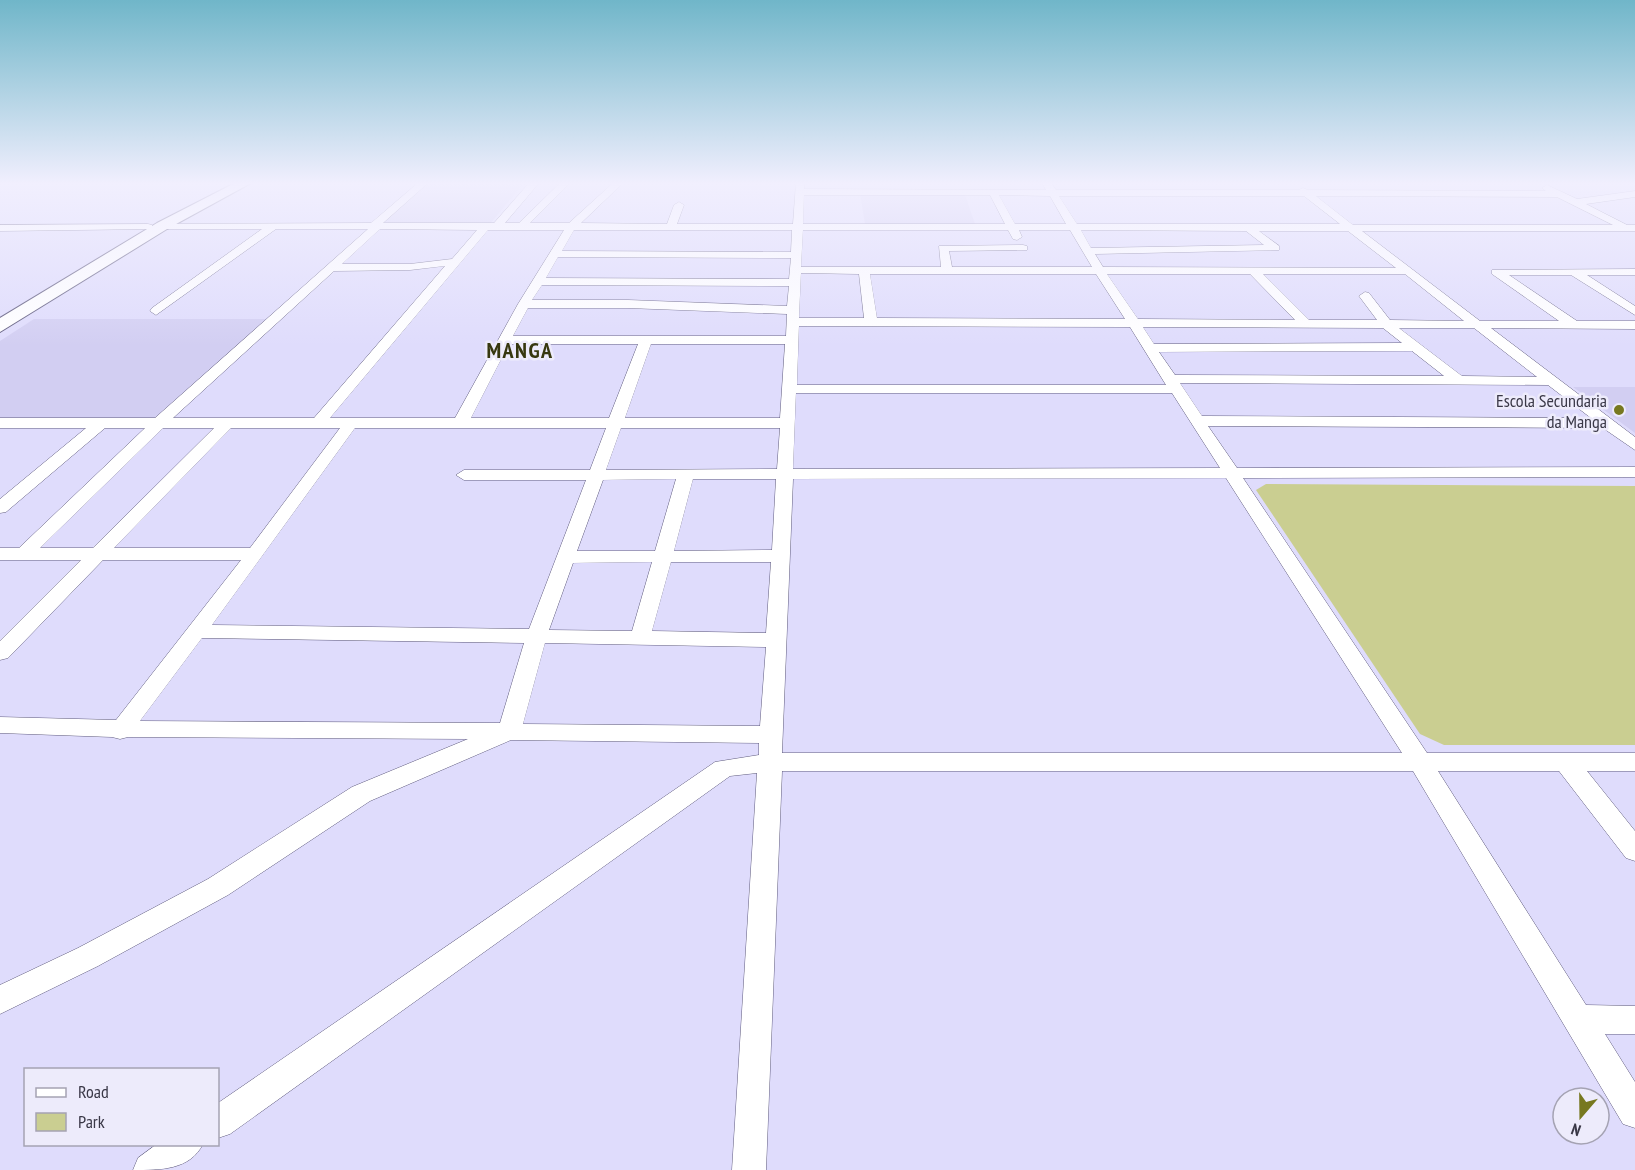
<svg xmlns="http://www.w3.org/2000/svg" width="1635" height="1170" font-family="'PT Sans Narrow',sans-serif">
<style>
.built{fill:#d2cef2}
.green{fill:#cace91}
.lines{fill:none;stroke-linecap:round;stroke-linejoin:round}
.minor-casing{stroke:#605c7e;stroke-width:1}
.highway-casing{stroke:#605c7e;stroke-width:2}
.minor{fill:#fff;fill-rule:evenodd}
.highway{fill:#fff;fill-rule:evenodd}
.poi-dot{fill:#777820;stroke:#edebfb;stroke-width:2}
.labels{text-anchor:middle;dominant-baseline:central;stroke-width:5;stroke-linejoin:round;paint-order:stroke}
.far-poi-label{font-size:18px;fill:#3a3847;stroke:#edebfb;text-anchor:end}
.far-district-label{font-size:22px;font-weight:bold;letter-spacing:1.5px;fill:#37380f;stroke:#edebfb}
</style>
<rect width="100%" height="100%" fill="#dfdcfc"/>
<path class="built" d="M429 183H524L489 225 383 224 410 197Z
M860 194 965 195 975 224H865Z
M34 319H267L156 419H0V341Z
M1573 387H1635V433Z"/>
<path class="green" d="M1266 484 1635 486V745H1444L1420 734 1256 490Z"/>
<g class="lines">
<defs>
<path id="minor" d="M418 183H428L383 223H494L529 183H539L505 223H519L560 183H570L530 223H569L613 183H623L581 223 667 224 674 205 679 202 684 205 677 224H793L796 183H804V189L1046 190 1042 183H1051L1056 190H1299L1303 188 1308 190 1546 191 1542 188 1547 185 1577 199 1635 191V197L1586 204 1627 225H1635V231H1362L1480 321H1559L1492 274V270L1635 269V275H1587L1635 306V315L1571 275H1509L1577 321H1635V329L1491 328 1635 437V450L1603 428 1208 426 1237 468 1635 467V477L1243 478 1427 753H1635V771H1587L1635 831V861L1626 858 1559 771H1438L1586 1005 1635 1006V1034H1605L1635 1082V1128L1623 1124 1413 771H782L766 1170H732L757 773 730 776 230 1134 218 1138V1103L715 762 759 755V743L511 740 370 801 228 895 98 966 0 1014V985L78 948 208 879 352 787 468 739 128 737 120 739 112 737 0 733V717L116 720 241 560H103L8 658 0 660V641L81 560H0V548H19L145 428H105L6 512 0 513V499L86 428H0V418H155L368 229H276L156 315 150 311 152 308 262 229H162L157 226 158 224 371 223ZM804 195H990L1005 224H803ZM999 195 1050 196 1066 224H1015ZM1059 196H1304L1340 224H1077ZM1316 196 1557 197 1613 225H1353ZM380 229 477 230 452 259 410 264H342ZM488 230H564L518 304 455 418H330ZM574 230H792L791 252 562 251ZM803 230H1008L1013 239 1017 240 1022 237 1019 230H1070L1092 267H952L949 251 1027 250V246L1023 245 939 246 941 267H801ZM1081 230 1246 231 1264 245 1091 248ZM1259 231H1348L1396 268 1103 267 1095 254 1279 250V246ZM558 257 791 258 789 279 546 278ZM445 266 314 418H173L334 271 410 270ZM801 273 859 274 864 318H799ZM870 274H1096L1125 319 877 318ZM1107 274H1250L1295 320 1138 319ZM1263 274H1405L1464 321 1390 320 1369 293 1365 292 1359 296 1377 320H1309ZM542 285 789 286 787 306 628 300H532ZM528 308H628L787 314 786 336H513ZM799 326 1130 327 1166 385H797ZM1143 327 1383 328 1402 343 1154 344ZM1399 328H1474L1537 377 1462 376ZM509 344H638L609 418H471ZM651 344H785L780 418H625ZM1412 351 1444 376 1175 375 1159 352ZM1180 383 1548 385 1591 418 1202 416ZM796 393H1172L1220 468 793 469ZM163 428H214L93 548H40ZM231 428H340L250 548H114ZM355 428H606L590 470H464L456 475 464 480H586L529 629 212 625ZM621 428H780L777 469 606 470ZM1226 478 1402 753H782L793 479ZM676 479 655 551H577L603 480ZM693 479H776L772 550 674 551ZM652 562 632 631 549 630 573 563ZM671 562H771L766 633 652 631ZM202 638 524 643 500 723 140 721ZM545 643 766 647 760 726 523 724Z
M148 224 152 225V229L0 231V225Z
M157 1144H203C190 1170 161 1170 133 1170L138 1158Z"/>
<path id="highway" d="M235 183H251L167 229 0 332V318L157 223Z"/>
</defs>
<use href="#minor" class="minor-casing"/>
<use href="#highway" class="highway-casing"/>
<use href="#minor" class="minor"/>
<use href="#highway" class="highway"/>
</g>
<linearGradient id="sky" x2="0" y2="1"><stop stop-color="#70b6c9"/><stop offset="0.53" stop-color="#f1effe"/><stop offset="1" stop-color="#f1effe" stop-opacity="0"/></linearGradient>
<rect width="1635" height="346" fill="url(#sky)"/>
<circle class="poi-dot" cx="1619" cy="410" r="6"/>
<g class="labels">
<g class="far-poi-label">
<text x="1607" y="400">Escola Secundaria<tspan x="1607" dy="21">da Manga</tspan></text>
</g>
<g class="far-district-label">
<text x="520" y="350">MANGA</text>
</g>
</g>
<rect x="24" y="1068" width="195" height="78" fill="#edebfb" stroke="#a5a3b3" stroke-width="1.5"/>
<rect x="36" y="1088" width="30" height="9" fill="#ffffff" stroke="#a5a3b3" stroke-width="1.5"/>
<text x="78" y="1098" font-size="18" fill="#3a3847">Road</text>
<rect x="36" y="1113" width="30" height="18" fill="#cace91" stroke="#a5a3b3" stroke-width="1.5"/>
<text x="78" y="1128" font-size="18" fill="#3a3847">Park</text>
<g transform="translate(1581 1116) rotate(200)"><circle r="28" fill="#edebfb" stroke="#a5a3b3" stroke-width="1.5"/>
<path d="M0-4.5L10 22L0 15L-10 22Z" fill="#777820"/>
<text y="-9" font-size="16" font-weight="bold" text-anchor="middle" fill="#3a3847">N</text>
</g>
</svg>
